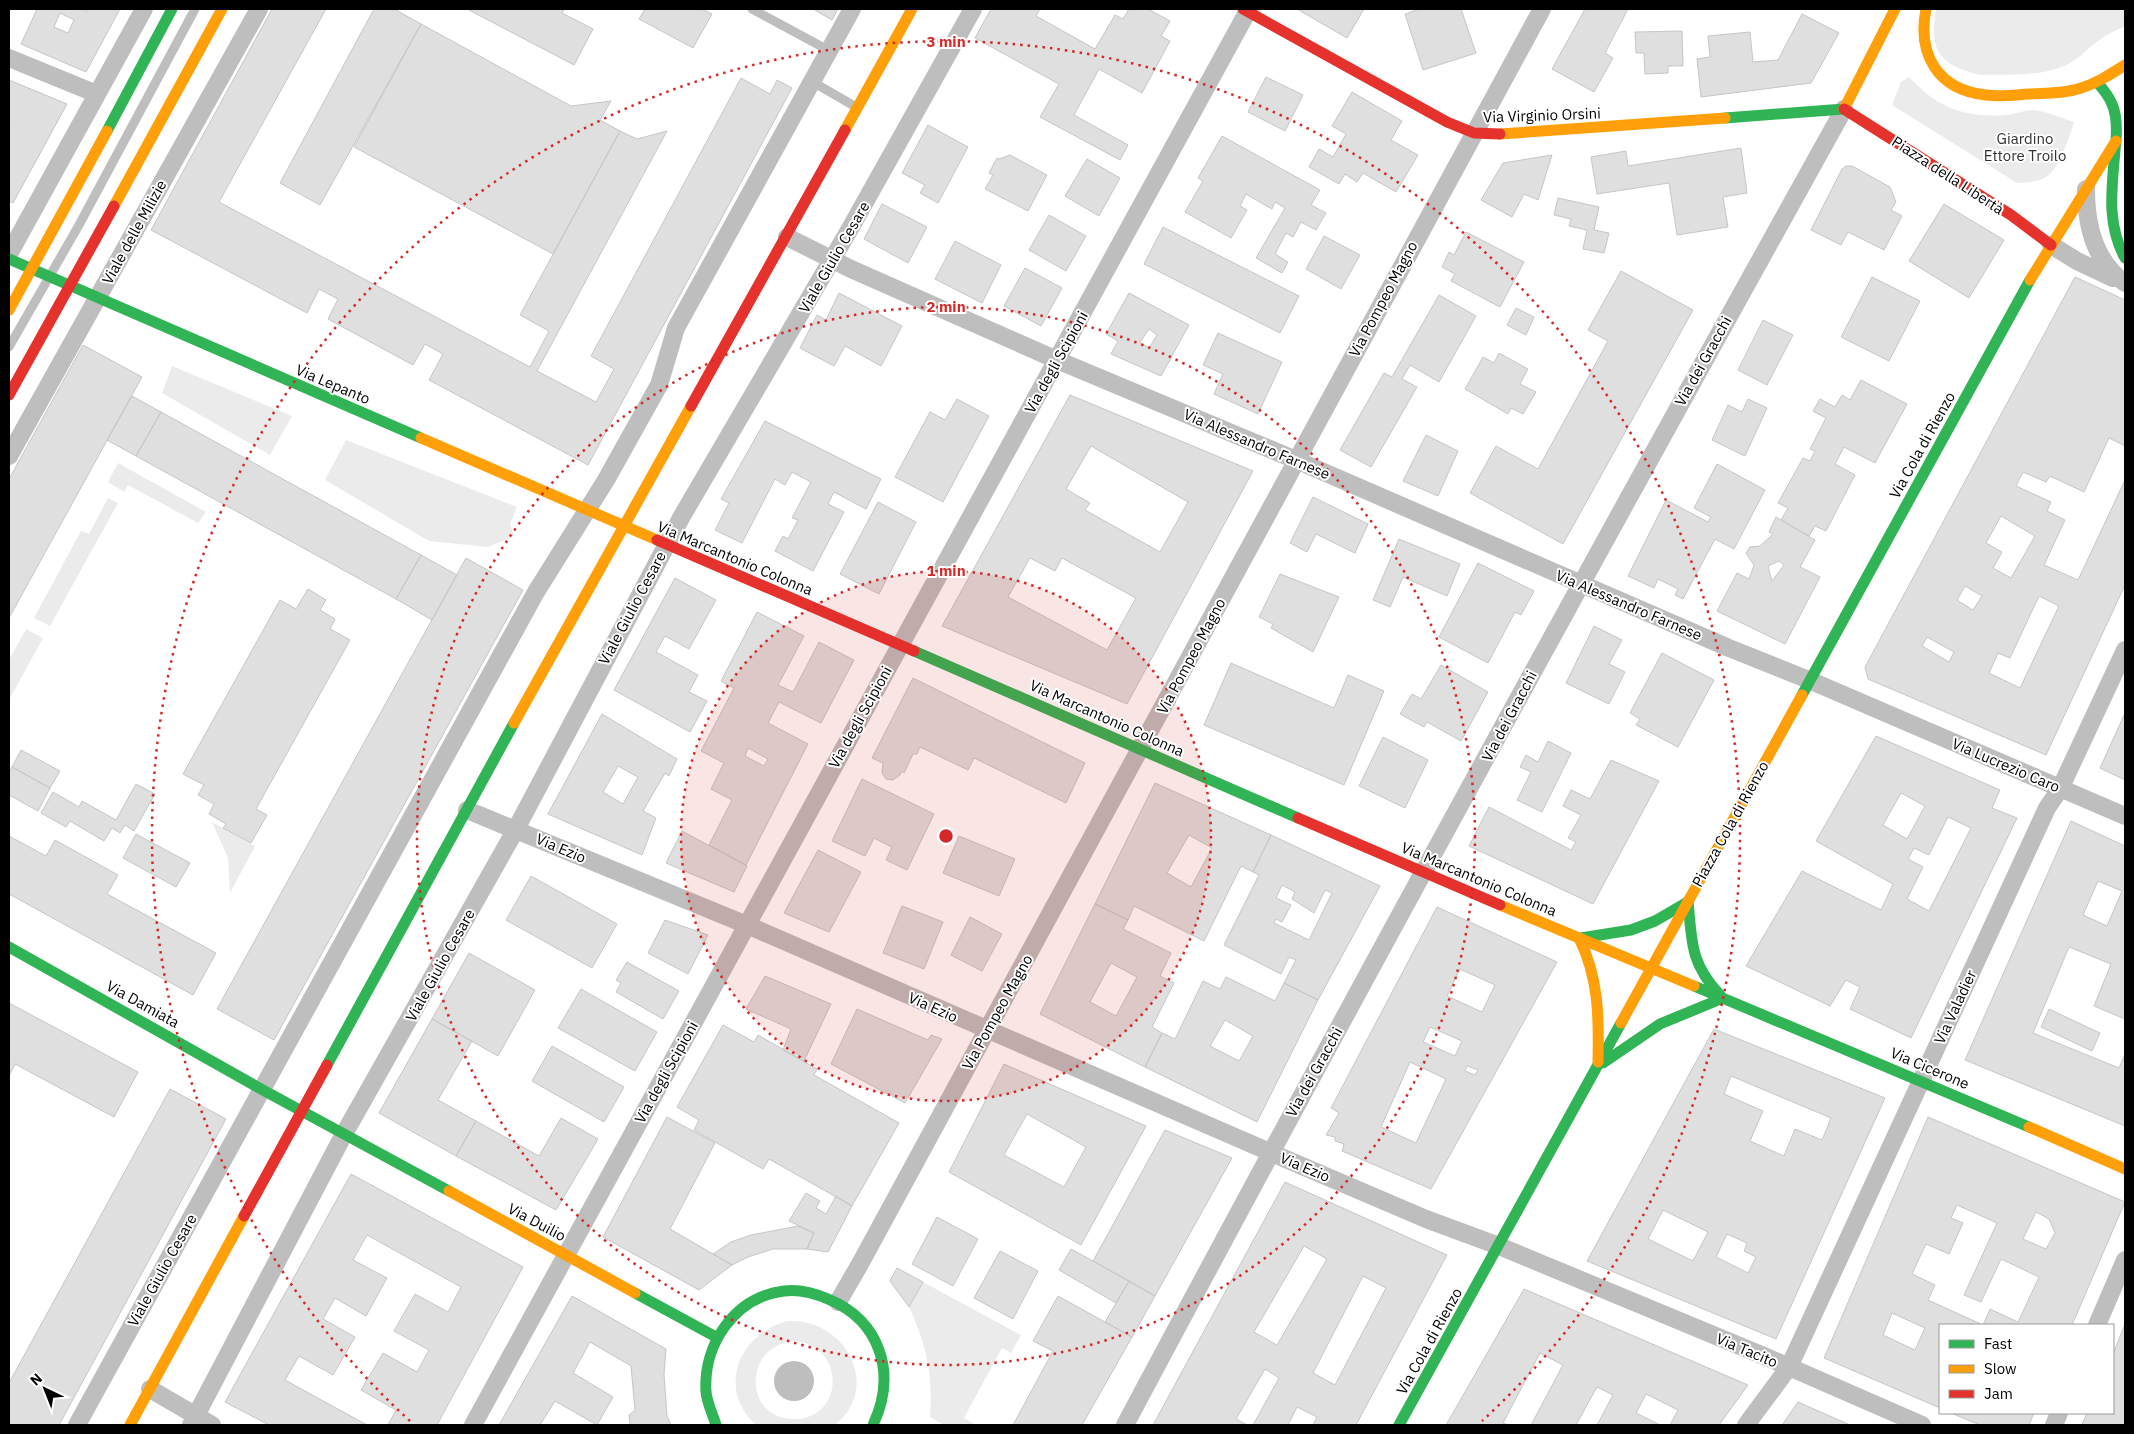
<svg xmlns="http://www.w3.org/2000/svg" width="2134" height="1434" font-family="'IBM Plex Sans',sans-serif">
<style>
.green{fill:#ebebeb;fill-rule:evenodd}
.water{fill:#bebebe}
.building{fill:#dfdfdf;stroke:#c6c6c6;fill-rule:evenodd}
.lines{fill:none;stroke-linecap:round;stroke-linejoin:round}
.lane{stroke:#bebebe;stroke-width:9}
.street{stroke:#bebebe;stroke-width:18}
.fast{stroke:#30b455;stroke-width:11}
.slow{stroke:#ff9f0a;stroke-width:11}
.jam{stroke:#e5322d;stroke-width:11}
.ring{fill:none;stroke:#d62828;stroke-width:2.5;stroke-dasharray:2.5 5}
.labels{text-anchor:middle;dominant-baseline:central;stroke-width:4;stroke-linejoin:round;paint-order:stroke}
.street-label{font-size:15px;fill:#000;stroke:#fff}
.park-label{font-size:15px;fill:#323232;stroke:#fff}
.centre{fill:#d62828;stroke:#fff;stroke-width:2.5}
.ring-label{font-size:15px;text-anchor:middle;font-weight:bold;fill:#d62828;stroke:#fff;stroke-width:4;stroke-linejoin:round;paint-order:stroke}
</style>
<rect width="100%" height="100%" fill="#fff"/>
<path class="green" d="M1936 9H2125V26C2116 30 2106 35 2098 41 2088 48 2081 57 2070 63 2045 77 2010 74 1982 75 1968 73 1945 65 1938 51 1932 38 1934 22 1936 9Z
M1909 77C1938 108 1964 118 2006 115 2015 114 2025 110 2033 110 2046 111 2062 118 2074 122 2071 135 2059 164 2051 173 2043 182 2027 182 2017 183L1892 105 1901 82Z
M172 366 292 416 270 455 162 393Z
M346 440 517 507 510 524 514 536 488 547 429 541 325 480Z
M118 463 206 512 198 523 128 485 124 492 108 482Z
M108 498 118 503 50 626 34 618 81 531 89 534Z
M26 629 43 638 9 700V660Z
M212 822 255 846 230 893 228 858Z
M923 1282 1021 1335 1011 1353 1002 1348 964 1418 973 1423 972 1425H944L930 1417C933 1375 927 1346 909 1307Z
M788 1321C846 1318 882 1387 835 1425H756C716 1389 739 1333 788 1321ZM796 1341C849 1349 842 1422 792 1419 742 1417 744 1343 796 1341Z"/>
<path class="water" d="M774 1381a20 20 0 1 1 40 0a20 20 0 1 1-40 0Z"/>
<path class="building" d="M37 9H82L86 12 87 9H120L86 72 21 44ZM60 13 74 20 68 33 54 27Z
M272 9H326L219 202 530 367 549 331 520 315 620 131 637 139 667 131 537 371 596 402 614 369 591 356 741 78 770 94 777 80 792 88 588 465 429 380 443 354 425 344 413 365 328 319 338 299 319 289 307 313 151 230Z
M374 9H394L421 24 320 205 280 183Z
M467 9H564L562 13 593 29 574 65Z
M645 9H702L712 14 693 48 639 19Z
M813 9H838L832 20Z
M991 9H1040L1036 16 1095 49 1115 15 1123 19 1129 9H1148L1170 21 1161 36 1170 41 1142 93 1099 69 1074 115 1128 145 1120 160 1040 117 1059 84 975 38Z
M1297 9H1364L1347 38Z
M1420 9H1461L1476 53 1423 70 1405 14Z
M1585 9H1628L1605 53 1613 58 1594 92 1552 69Z
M1802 14 1839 33 1811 83 1701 97 1697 59 1710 57 1708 36 1750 32 1753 62 1778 60Z
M421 24 571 106 611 101 600 120 620 131 553 254 354 147Z
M1682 31 1683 66H1668V73L1645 74 1644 53H1636L1635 32Z
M1266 77 1303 95 1285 131 1248 112Z
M9 80 67 104 13 203 9 201V125L10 121H9Z
M1352 92 1402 121 1391 140 1418 155 1396 192 1363 173 1357 182 1345 174 1339 184 1309 167 1319 149 1333 157 1346 134 1332 126Z
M928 125 968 147 938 203 920 193 925 185 902 173Z
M1222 136 1320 190 1311 205 1326 213 1316 230 1301 222 1293 237 1286 233 1275 254 1288 262 1282 273 1256 258 1285 208 1275 202 1272 209 1246 194 1240 206 1247 210 1231 238 1185 212 1203 181 1198 178Z
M1741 148 1747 193 1723 197 1728 227 1677 235 1669 183 1597 194 1591 157 1626 151 1628 166Z
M1010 155 1047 175 1028 211 985 189 993 175 989 173 997 158 999 159Z
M1552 155 1538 200 1524 194 1512 217 1481 200 1503 163Z
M1087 159 1120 178 1099 216 1065 196Z
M1846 166H1852L1890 187 1896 202 1891 210 1902 216 1884 250 1848 232 1841 245 1811 230 1842 169Z
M1558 198 1599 207 1594 230 1609 233 1604 253 1583 249 1587 230 1569 226 1571 219 1554 215Z
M882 204 927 227 908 263 864 239Z
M1944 204 2004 240 1969 298 1909 261Z
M1049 215 1086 236 1066 271 1029 250Z
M1163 227 1299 296 1280 333 1144 264Z
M1466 232 1524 262 1500 307 1451 281 1455 274 1442 267 1449 252 1454 255Z
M1324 236 1360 255 1341 289 1306 269Z
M955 241 1001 265 982 303 935 279Z
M1025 268 1062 288 1041 326 1004 306Z
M1621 271 1693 310 1563 544 1470 493 1496 446 1538 469 1608 341 1588 330Z
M1872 277 1920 301 1889 361 1841 337Z
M2075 277 2125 300V446L2109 438 2084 492 2050 476 2046 482 2023 472 2016 486 2051 502 2047 511 2065 520 2044 565 2078 580 2125 480V585L2046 755 1868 679 1865 667ZM2001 516 2035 536 2011 578 1993 568 2002 552 1986 543ZM1965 586 1982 596 1973 610 1957 600ZM2039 596 2059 606 2020 688 1989 673 1998 653 2010 658ZM1927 637 1954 652 1949 662 1922 646Z
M839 293 902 326 881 366 845 346 834 366 800 348 817 315 826 320Z
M1129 293 1189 325 1161 376 1111 354 1118 341 1106 334ZM1149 329 1157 335 1149 348 1140 342Z
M1439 295 1476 316 1439 382 1410 365 1402 379 1417 387 1371 467 1340 450 1384 373 1392 377Z
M1516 308 1534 317 1526 335 1507 325Z
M1763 320 1793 335 1767 385 1738 370Z
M1218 333 1282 362 1258 414 1214 394 1223 374 1203 365Z
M83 345 142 377 9 618V479Z
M1499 353 1528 369 1520 384 1536 392 1523 414 1511 408 1508 414 1465 389 1483 357 1494 363Z
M1861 380 1907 404 1875 463 1844 447 1835 464 1855 475 1826 531 1815 526 1809 536 1781 520 1788 508 1778 503 1803 458 1810 461 1815 451 1810 449 1826 418 1813 411 1820 399 1835 407 1842 395 1850 400Z
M1070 395 1253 471 1127 704 942 626ZM1091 446 1188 502 1160 552 1085 510 1090 503 1066 489ZM1030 558 1055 571 1062 558 1136 598 1107 650 1008 597Z
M132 396 161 412 136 456 107 440Z
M957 399 989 416 943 502 895 477 930 412 945 420Z
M1748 399 1767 408 1745 456 1712 440 1728 405 1742 412Z
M161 412 421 555 396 599 136 456Z
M765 421 881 479 866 509 834 492 828 504 844 512 813 571 775 551 783 536 788 539 798 520 792 518 811 482 792 472 785 485 775 479 742 543 715 530 729 503 721 499Z
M1426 435 1458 451 1438 496 1403 481Z
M1717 464 1765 490 1734 549 1715 539 1683 599 1675 595 1678 589 1658 579 1654 588 1628 576 1666 500 1708 522 1711 517 1694 508Z
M1313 497 1368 524 1355 553 1316 534 1307 552 1290 543Z
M878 502 916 522 879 594 840 574Z
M1776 517 1815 540 1800 567 1820 577 1785 644 1717 611 1737 573 1749 579 1754 565 1746 553 1750 547 1760 546 1773 534 1769 532ZM1779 561 1784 565 1772 581 1768 566Z
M1399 539 1460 564 1447 596 1403 577 1390 607 1373 600Z
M421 555 457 575 432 620 396 599Z
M466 558 523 590 274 1040 217 1009Z
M1478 563 1534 591 1521 615 1515 612 1488 663 1439 637Z
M1280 574 1339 597 1313 652 1271 628 1273 624 1259 617Z
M675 578 716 600 689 649 665 636 656 652 698 675 689 692 707 701 690 732 614 690Z
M308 589 326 600 320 610 335 619 330 629 350 640 256 809 267 815 251 843 223 828 226 824 209 814 214 804 198 795 204 785 183 774 280 600 296 609Z
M757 612 804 636 778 685 793 692 819 642 854 660 821 723 779 702 768 723 808 744 746 865 709 845 732 800 711 789 724 763 701 751 734 688 721 681ZM748 748 768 759 764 766 745 756Z
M1594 626 1622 640 1609 664 1625 672 1609 704 1566 683Z
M1662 653 1714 680 1678 747 1636 725 1640 719 1630 713Z
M1231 663 1334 708 1348 675 1384 691 1344 785 1204 725Z
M1441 665 1488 692 1461 741 1427 722 1424 727 1400 714 1412 694 1421 699Z
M913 678 1085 763 1066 803 974 758 968 770 920 747 917 754H913L904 773 902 771 900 775 893 780 886 779 882 773 883 763 872 758Z
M2125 713V780L2100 768Z
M602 714 677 759 669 776 665 773 643 811 656 818 642 855 548 814ZM618 766 638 777 623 804 603 792Z
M1876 736 2000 790 1992 808 2017 818 1911 1038 1850 1009 1860 987 1846 980 1830 1006 1746 966 1802 871 1881 910 1893 884 1816 841ZM1901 793 1925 806 1907 839 1883 825ZM1948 817 1971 828 1929 911 1907 899 1923 867 1908 859 1914 848 1929 855Z
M1383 737 1428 760 1405 808 1359 786Z
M1548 741 1571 753 1542 812 1517 800 1531 772 1520 767 1526 755 1538 762Z
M21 750 60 771 50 788 12 767Z
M1611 760 1659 781 1593 904 1469 846 1489 807 1571 850 1576 842 1568 838 1581 815 1563 806 1571 790 1590 799Z
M12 767 50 788 38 811 9 795V773Z
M862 779 934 814 907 870 886 860 892 847 874 838 865 856 832 841Z
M1155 783 1271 835 1253 872 1241 866 1204 941 1134 906 1128 920 1095 904ZM1189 835 1212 848 1191 887 1167 873Z
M136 784 155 794 134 831 125 825 120 833 112 828 104 841 70 821 66 827 41 813 53 792 79 807 82 801 116 820Z
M2071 821 2125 846V1019L2094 1006 2111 964 2069 947 2033 1033 2119 1068 2125 1054V1126L1965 1060ZM2098 881 2122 891 2107 926 2083 915Z
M682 831 747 866 734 892 666 863Z
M136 834 190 863 176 887 123 858Z
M1271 835 1380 886 1318 1000 1284 983 1296 960 1289 957 1281 974 1224 945 1259 875 1253 872ZM1282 885 1295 892 1292 899 1314 913 1325 890 1332 893 1309 940 1274 923 1276 919 1282 922 1291 905 1276 898Z
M9 836 46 856 55 840 118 875 107 894 216 953 193 995 9 894Z
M959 836 1015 859 999 896 943 873Z
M818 850 861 872 829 932 784 913Z
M531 876 617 924 592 968 506 920Z
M1095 904 1128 920 1123 929 1171 953 1160 976 1174 983 1152 1027 1162 1033 1145 1067 1040 1014ZM1111 963 1137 977 1116 1016 1090 1002Z
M902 906 943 922 924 969 883 953Z
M1437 907 1557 962 1431 1189 1342 1151 1344 1144 1335 1141V1137L1326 1135 1339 1113 1331 1108ZM1460 969 1495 985 1482 1012 1447 996ZM1430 1027 1462 1041 1455 1056 1423 1042ZM1410 1062 1446 1079 1416 1143 1381 1127ZM1467 1066 1478 1070 1475 1075 1465 1071Z
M970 917 1002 934 982 971 951 955Z
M665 920 708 935 688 974 648 953Z
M469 953 535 990 498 1056 432 1019Z
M627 962 679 991 663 1019 616 992 621 983 616 980Z
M765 976 831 1004 804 1061 783 1050 791 1029 746 1009Z
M1226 977 1275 1001 1284 983 1318 1000 1257 1122 1145 1067 1162 1033 1175 1039 1203 981 1220 989ZM1225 1020 1253 1036 1239 1061 1210 1046Z
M581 989 657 1032 635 1071 558 1028Z
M9 1003 138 1072 114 1117 15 1064 9 1076Z
M857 1009 928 1040 931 1035 942 1039 905 1103 831 1064Z
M2049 1009 2100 1033 2092 1051 2041 1027Z
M432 1019 472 1041 438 1100 476 1121 456 1156 379 1113Z
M723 1025 754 1042 758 1035 817 1069 814 1075 899 1123 852 1206 769 1159 763 1169 694 1130 699 1120 677 1107Z
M1714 1029 1885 1098 1776 1339 1587 1261ZM1731 1076 1831 1118 1822 1140 1795 1129 1784 1156 1750 1141 1763 1111 1724 1094ZM1663 1210 1708 1232 1693 1261 1648 1239ZM1727 1234 1747 1243 1744 1251 1756 1257 1748 1273 1716 1257Z
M552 1046 624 1087 604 1122 532 1081Z
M1004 1064 1146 1126 1081 1245 949 1172ZM1027 1114 1086 1147 1064 1187 1004 1155Z
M170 1089 226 1119 59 1425H9V1383Z
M667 1117 715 1143 670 1229 732 1265 699 1290 603 1237Z
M1928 1117 2125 1202 2072 1325H1940V1408L1824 1358ZM1957 1205 1997 1223 1964 1295 1981 1302 2001 1259 2039 1277 2018 1322 1990 1309 1983 1325 1928 1300 1935 1285 1912 1274 1926 1244 1949 1254 1963 1223 1951 1218ZM2036 1212 2049 1219 2055 1233 2046 1249 2023 1239ZM1892 1313 1925 1328 1915 1350 1883 1335Z
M561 1118 598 1139 556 1210 456 1156 476 1121 539 1156Z
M1165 1130 1232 1158 1155 1296 1093 1261Z
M351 1174 523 1267 437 1425H388L396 1410 361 1390 383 1353 417 1372 429 1350 394 1331 415 1294 448 1312 461 1287 367 1235 353 1260 387 1278 366 1316 335 1298 323 1319 355 1337 333 1375 299 1356 285 1380 367 1425H269L225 1402Z
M1285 1182 1447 1255 1356 1425H1313L1317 1417 1297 1407 1288 1425H1253L1279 1378 1265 1369 1236 1419 1247 1425H1153ZM1304 1246 1327 1259 1277 1345 1254 1332ZM1363 1276 1386 1288 1335 1385 1313 1373Z
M806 1193 820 1201 816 1208 826 1214 836 1196 852 1206 828 1252 807 1249 814 1233 789 1221Z
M937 1217 978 1239 953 1286 912 1264Z
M798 1226 814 1233 807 1249H773L748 1257 732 1265 713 1254 731 1242 751 1235Z
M1071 1249 1129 1281 1116 1303 1059 1270Z
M1000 1251 1038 1271 1013 1319 974 1298Z
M897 1268 923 1282 909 1307 890 1281Z
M1129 1281 1155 1296 1132 1337 1105 1322Z
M1524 1289 1748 1385 1719 1425H1670L1678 1410 1646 1394 1636 1413 1660 1425H1597L1613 1395 1597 1387 1576 1425H1531L1563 1365 1540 1353 1503 1423 1508 1425H1446Z
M572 1296 666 1349 664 1374 667 1416 671 1425H630L629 1415 635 1410 631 1366 590 1342 573 1373 613 1397 597 1425 555 1401 540 1425H499Z
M1058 1296 1132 1337 1082 1425H1013L1053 1351 1033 1341Z
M2125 1324V1425H2082L2087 1413H2113V1354Z
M1798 1402 1850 1425H1782Z
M1951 1413H2034L2029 1425H1980Z"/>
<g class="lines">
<path class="lane" d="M752 9 828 50
M811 81 856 107
M9 347 79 225 195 9"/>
<path class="street" d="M9 58 97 94
M2086 189C2086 225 2095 262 2125 283
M787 237 851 269 1057 360 1296 460 1729 648 1809 680 2125 816
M2051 245 2077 261 2113 278
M9 254 144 9
M9 456 259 9
M467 810 747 925 1288 1160 1426 1219 1499 1246 1764 1356 1922 1425
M838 1302 860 1264 1542 9
M2097 1325 2125 1260
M150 1389 212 1425
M77 1425 536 592 606 480 659 385 676 328 852 9
M191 1425 344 1134 516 829 682 516 851 227 973 9
M473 1425 1249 9
M1125 1425C1360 984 1601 546 1844 109
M1746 1425 1789 1367 2047 808 2060 789 2125 650
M2054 1425 2059 1413"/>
<path class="fast" d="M2097 82C2103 89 2109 96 2112 104 2118 118 2117 135 2115 150 2112 188 2106 223 2125 258
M1725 118 1844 109
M107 131 172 9
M9 259 421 438
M914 651 1298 818
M1802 695 2030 280
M1688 901C1692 942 1690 963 1720 995
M1581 938 1631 930 1655 921 1686 903
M9 947 261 1089 449 1191
M1694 986 2029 1127
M1603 1063 1660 1024 1723 998
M327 1065 514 723
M635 1293 716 1337
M716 1425C713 1415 707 1403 706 1392 703 1345 734 1297 784 1291 799 1289 814 1293 828 1299 881 1321 897 1374 873 1425
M1399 1425 1621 1023"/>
<path class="slow" d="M1926 9C1917 55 1938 90 1986 95 2000 97 2014 95 2028 94 2046 93 2064 94 2081 88 2097 83 2111 74 2125 65
M1844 109 1895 9
M845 130 912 9
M1500 134 1725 118
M114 206 222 9
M2030 280 2116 141
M9 310 107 131
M421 438 657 540
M514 723 691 406
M1500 905 1694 986
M1579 938C1599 978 1599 1018 1598 1062
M1621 1023 1802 695
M2029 1127 2125 1169
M449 1191 635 1293
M130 1425 244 1216"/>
<path class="jam" d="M1243 9 1447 122 1474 133 1500 134
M1844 109 2011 215 2051 245
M9 395 114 206
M691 406 845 130
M657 540 914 651
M1298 818 1500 905
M244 1216 327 1065"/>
</g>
<circle cx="946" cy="836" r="265" fill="#d62828" fill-opacity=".12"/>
<g class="ring">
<circle cx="946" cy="836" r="265"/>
<circle cx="946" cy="836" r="529"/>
<path d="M410 1421A794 794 0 1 1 1482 1421"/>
</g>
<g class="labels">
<g class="street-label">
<text transform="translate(1542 115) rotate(-2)">Via Virginio Orsini</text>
<text transform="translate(1948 175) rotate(33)">Piazza della Libertà</text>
<text transform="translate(134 232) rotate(-61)">Viale delle Milizie</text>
<text transform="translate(834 257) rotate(-60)">Viale Giulio Cesare</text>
<text transform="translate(1383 299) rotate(-62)">Via Pompeo Magno</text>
<text transform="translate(1703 361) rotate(-61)">Via dei Gracchi</text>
<text transform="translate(1056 362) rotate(-61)">Via degli Scipioni</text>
<text transform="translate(333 384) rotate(23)">Via Lepanto</text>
<text transform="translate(1257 444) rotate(23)">Via Alessandro Farnese</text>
<text transform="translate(1922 445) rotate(-61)">Via Cola di Rienzo</text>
<text transform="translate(735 558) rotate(23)">Via Marcantonio Colonna</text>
<text transform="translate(1629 605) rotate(23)">Via Alessandro Farnese</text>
<text transform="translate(632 608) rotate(-62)">Viale Giulio Cesare</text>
<text transform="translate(1191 656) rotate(-62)">Via Pompeo Magno</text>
<text transform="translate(1509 716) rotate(-62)">Via dei Gracchi</text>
<text transform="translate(860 717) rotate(-61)">Via degli Scipioni</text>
<text transform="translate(1107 718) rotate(24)">Via Marcantonio Colonna</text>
<text transform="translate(2006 765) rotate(23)">Via Lucrezio Caro</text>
<text transform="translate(1730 824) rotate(-61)">Piazza Cola di Rienzo</text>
<text transform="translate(561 848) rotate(23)">Via Ezio</text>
<text transform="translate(1479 879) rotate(23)">Via Marcantonio Colonna</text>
<text transform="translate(440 965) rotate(-61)">Viale Giulio Cesare</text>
<text transform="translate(143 1004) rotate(29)">Via Damiata</text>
<text transform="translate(933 1007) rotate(24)">Via Ezio</text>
<text transform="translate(1955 1007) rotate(-65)">Via Valadier</text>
<text transform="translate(997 1012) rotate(-61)">Via Pompeo Magno</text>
<text transform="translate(1930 1068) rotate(23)">Via Cicerone</text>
<text transform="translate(666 1072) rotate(-61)">Via degli Scipioni</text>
<text transform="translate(1314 1072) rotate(-61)">Via dei Gracchi</text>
<text transform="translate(1305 1167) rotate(23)">Via Ezio</text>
<text transform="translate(537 1222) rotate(28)">Via Duilio</text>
<text transform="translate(162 1270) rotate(-61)">Viale Giulio Cesare</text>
<text transform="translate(1429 1341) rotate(-61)">Via Cola di Rienzo</text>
<text transform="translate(1747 1350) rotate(23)">Via Tacito</text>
</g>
<g class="park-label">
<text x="2025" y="138">Giardino<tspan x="2025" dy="17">Ettore Troilo</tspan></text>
</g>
</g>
<circle cx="946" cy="836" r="8" class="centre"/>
<g class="ring-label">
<text x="946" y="47">3 min</text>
<text x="946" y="312">2 min</text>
<text x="946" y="576">1 min</text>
</g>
<rect width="2134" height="1434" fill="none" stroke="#000000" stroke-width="20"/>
<rect x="1939" y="1324" width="175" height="90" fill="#ffffff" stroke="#999999"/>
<rect x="1949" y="1340" width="25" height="8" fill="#30b455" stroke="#999999"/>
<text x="1984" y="1349" font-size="15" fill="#000000">Fast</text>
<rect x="1949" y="1365" width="25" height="8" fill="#ff9f0a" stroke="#999999"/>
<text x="1984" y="1374" font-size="15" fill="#000000">Slow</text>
<rect x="1949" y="1390" width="25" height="8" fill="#e5322d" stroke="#999999"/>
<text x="1984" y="1399" font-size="15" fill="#000000">Jam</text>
<g transform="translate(45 1389) rotate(317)" stroke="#ffffff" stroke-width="4" paint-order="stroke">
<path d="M0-4L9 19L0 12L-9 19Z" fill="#000000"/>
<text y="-8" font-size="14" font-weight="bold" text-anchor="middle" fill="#000000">N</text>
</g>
</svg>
